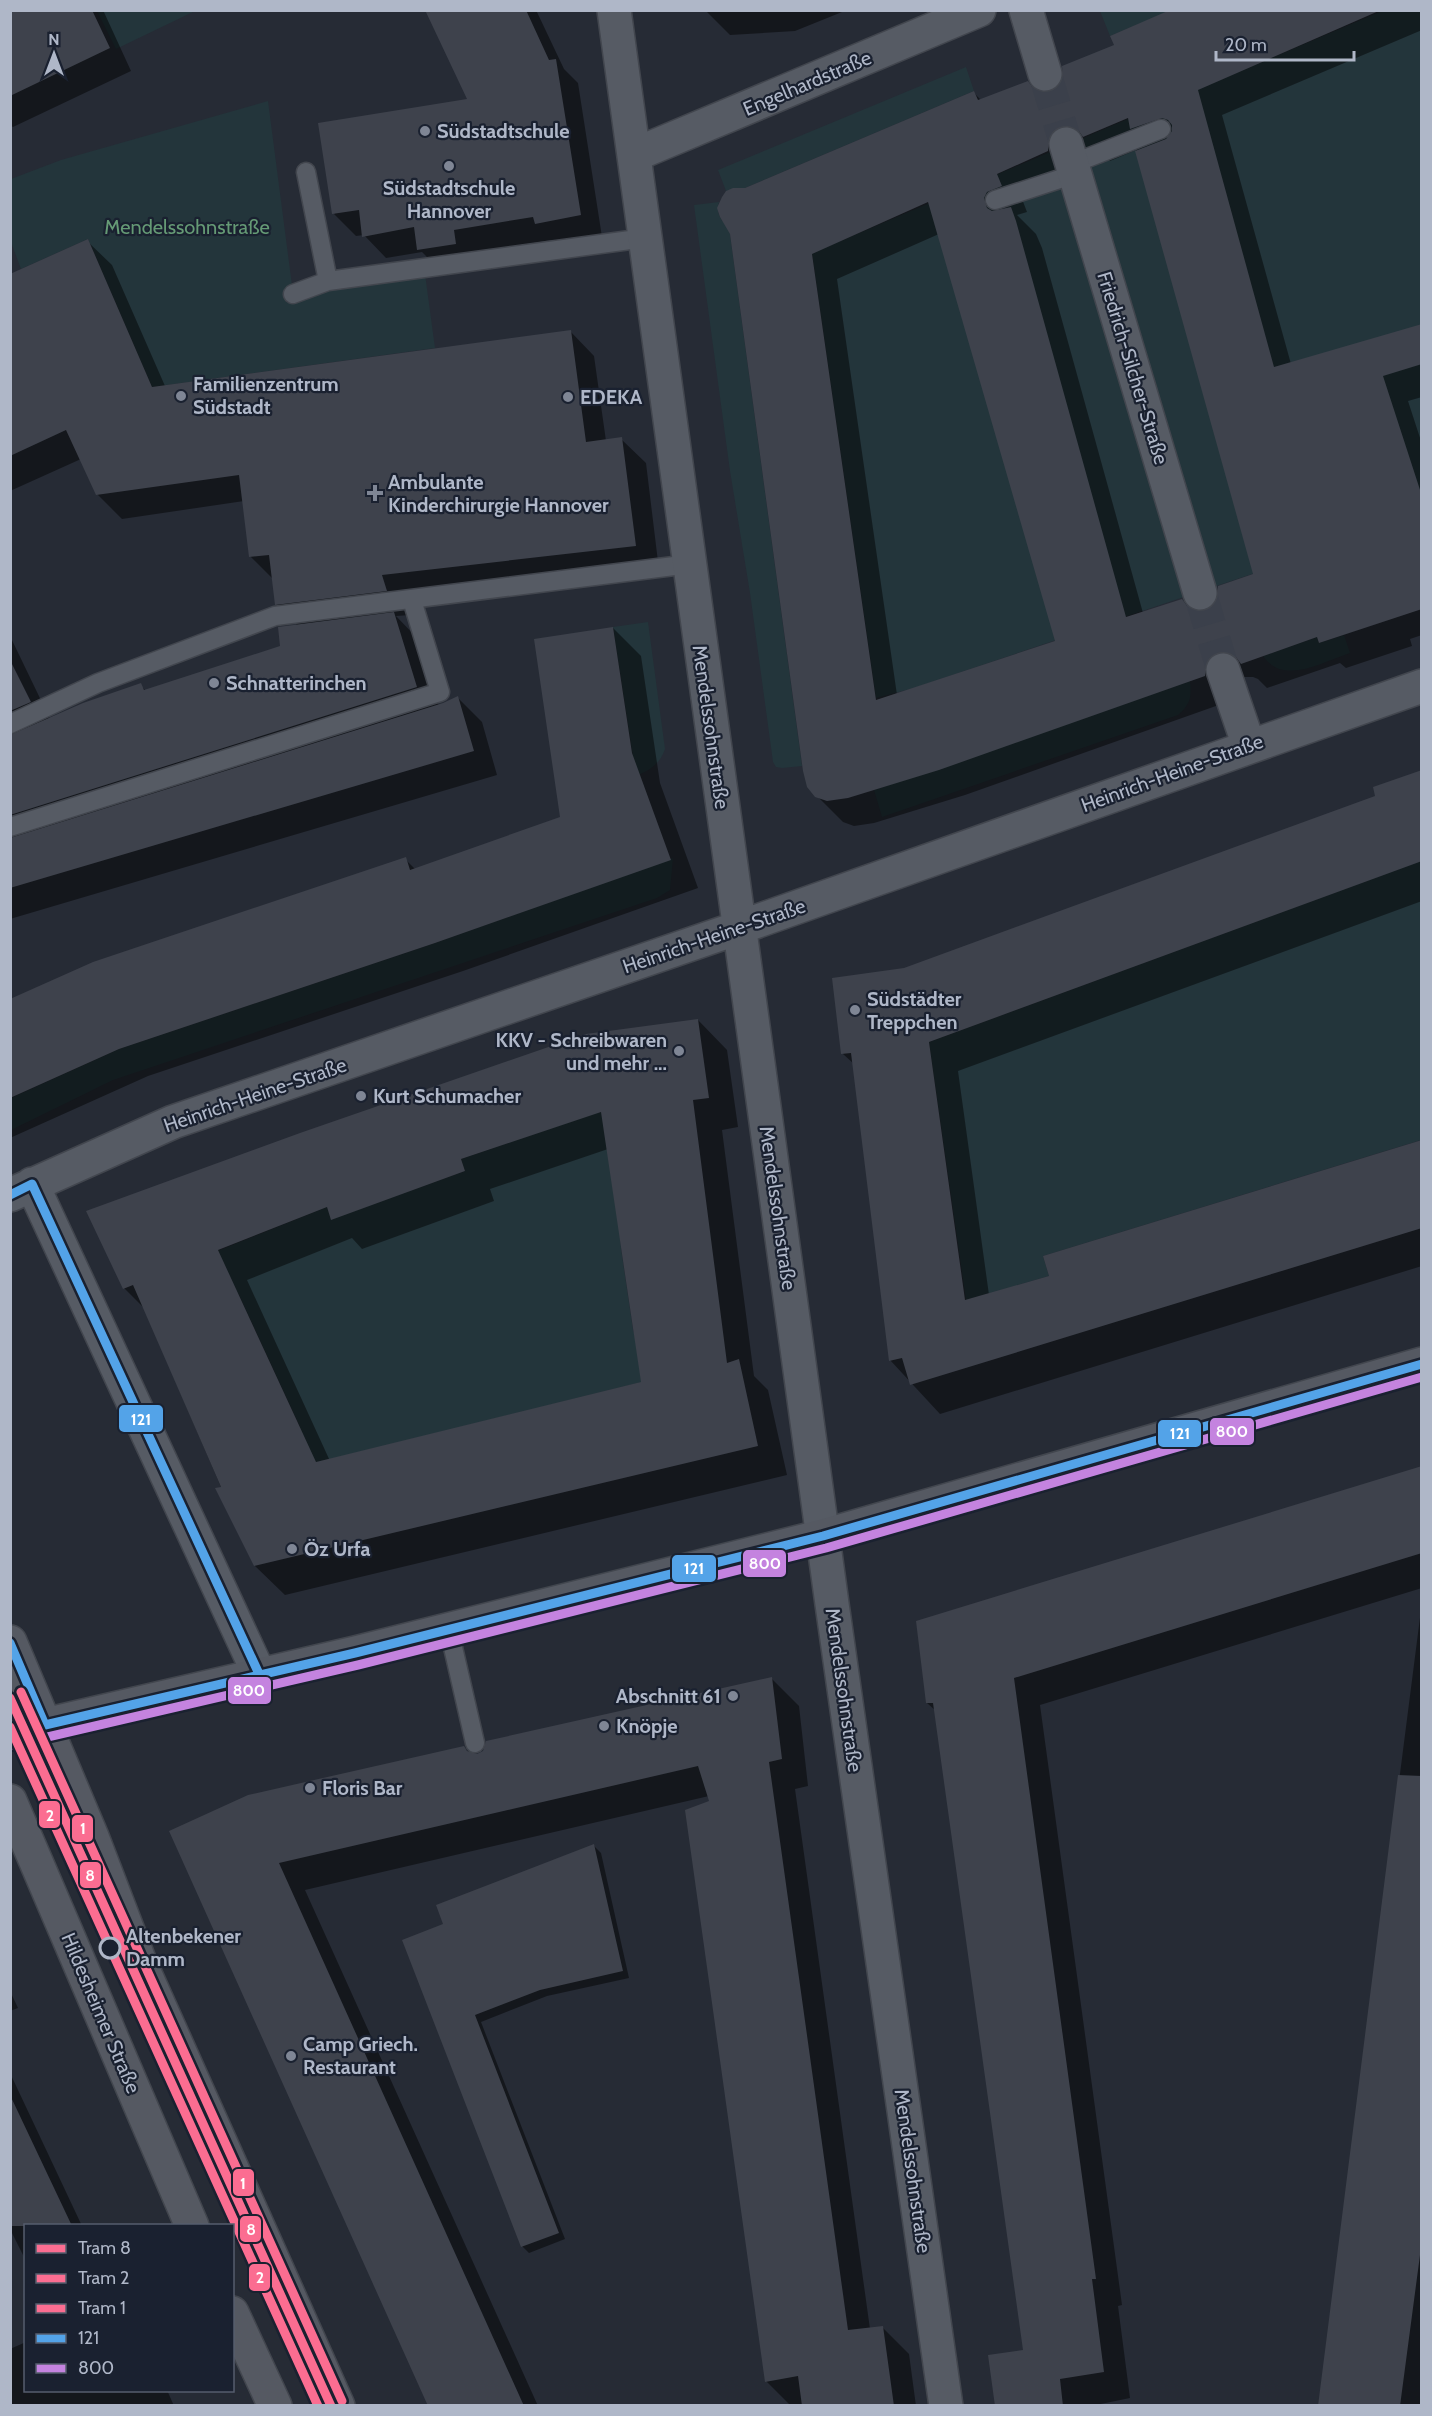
<svg xmlns="http://www.w3.org/2000/svg" width="1432" height="2416" font-family="Cabin,sans-serif">
<style>
.green{fill:#23353b}
.shadow{fill:#0007;fill-rule:evenodd}
.building{fill:#3e424c;fill-rule:evenodd}
.lines{fill:none;stroke-linecap:round;stroke-linejoin:round}
.street-tunnel{stroke:#3b404b;stroke-width:33;stroke-dasharray:33 16;stroke-linecap:butt}
.lane-casing{stroke:#42464e;stroke-width:21}
.street-casing{stroke:#42464e;stroke-width:36}
.secondary-casing{stroke:#42464e;stroke-width:36}
.lane{stroke:#565b64;stroke-width:18}
.street{stroke:#565b64;stroke-width:33}
.secondary{stroke:#555962;stroke-width:33}
.bus-1-casing{stroke:#1a2130;stroke-width:14}
.bus-2-casing{stroke:#1a2130;stroke-width:14}
.bus-1{stroke:#53a3e8;stroke-width:9}
.bus-2{stroke:#c483df;stroke-width:9}
.tram-1-casing{stroke:#1a2130;stroke-width:14}
.tram-2-casing{stroke:#1a2130;stroke-width:14}
.tram-3-casing{stroke:#1a2130;stroke-width:14}
.tram-1{stroke:#fb6d91;stroke-width:9}
.tram-2{stroke:#fb6d91;stroke-width:9}
.tram-3{stroke:#fb6d91;stroke-width:9}
.poi-dot{fill:#7f8695;stroke:#1a2130;stroke-width:2}
.stop-dot{fill:#1a2130;stroke:#afb7c8;stroke-width:3}
.labels{text-anchor:middle;dominant-baseline:central;stroke-width:4.5;stroke-linejoin:round;paint-order:stroke}
.street-label{font-size:20px;fill:#afb7c8;stroke:#1a2130}
.poi-label{font-size:20px;font-weight:bold;fill:#afb7c8;stroke:#1a2130;text-anchor:start}
.park-label{font-size:20px;fill:#659a75;stroke:#1a2130}
.stop-label{font-size:20px;font-weight:bold;fill:#afb7c8;stroke:#1a2130;text-anchor:start}
.line-badge{stroke:#1a2130;stroke-width:2}
.badge-label{font-size:16px;text-anchor:middle;font-weight:bold;fill:#fff}
</style>
<rect width="100%" height="100%" fill="#262b35"/>
<path class="green" d="M97 11H195L116 49Z
M1100 11H1170L1110 36Z
M1382 11H1421V517L914 688 876 698 812 253Z
M966 67 974 91 745 188 726 191 718 170Z
M268 101 293 293 425 274 435 348 152 387 88 239 21 269 11 242V179L61 160Z
M719 202C716 212 720 221 729 227L802 766 782 768 776 767 773 762 750 593 730 471 694 205Z
M648 622 665 749C660 764 650 770 636 776L613 627Z
M1344 635 1350 653C1322 662 1284 686 1263 656L1317 637 1319 643Z
M1190 681C1192 697 1190 705 1178 715L882 817 874 790Z
M673 858 670 890 657 898 113 1080 11 1130V1098L119 1049 435 943Z
M1421 861V1140L1043 1256 1049 1276 966 1300 929 1042Z
M611 1111 621 1249 633 1330 650 1380 291 1469 300 1427 239 1295 195 1260 327 1207 332 1219 465 1171 461 1159 596 1113Z"/>
<path class="shadow" d="M10 10H103L131 71 13 127 10 125Z
M427 10H536L564 69 578 83 602 237 559 246 552 240 476 252 441 271 422 252 386 258 364 235 356 236 334 214 470 100Z
M705 10H847L795 31 730 35Z
M1174 10H1422V30L1222 115 1291 364 1422 326V397L1408 401 1422 444V635L1410 639 1412 646 1346 668 1340 663 1267 688 1258 679 1253 677H1244L1234 684 1230 701 965 795 874 823 854 826 843 822 817 796 746 190 974 93 981 100 1037 92 1051 93 1116 46ZM1136 150 1254 575 1206 612H1193L1182 600 1143 613 1042 248 1036 234 1017 215 1027 212 1022 199 1101 153 1110 161ZM939 234 1057 642 897 695 837 279Z
M87 241 112 265 165 386 570 331 594 356 606 441 621 439 646 463 659 570 406 599 411 615 396 616 418 639 439 706 458 698 482 722 497 775 10 919V636L50 719 140 685 146 691 282 647 298 626 276 604 273 579 250 556 244 501 122 519 97 494 81 459 10 491V275Z
M613 628 641 656 660 783 698 888 463 971 148 1076 10 1138V1001L405 859 416 870 561 818Z
M1422 771V901L958 1071 989 1295 1051 1277 1422 1142V1266L940 1414 890 1360 854 1064 843 1054 904 970 1377 797Z
M698 1020 727 1050 738 1127 722 1130 754 1376 768 1390 787 1475 285 1595 255 1566 144 1308 124 1288ZM608 1149 642 1384 330 1461 247 1280 352 1238 362 1249 494 1201 490 1189Z
M1422 1468V1588L1040 1705 1122 2305 1118 2306 1130 2398 1091 2406H997L1024 2351 936 1711 927 1703Z
M1422 1602V2406H1319Z
M772 1679 799 1706 808 1786 795 1789 870 2329 882 2327 909 2354 916 2406H791L766 2381 709 1796 305 1890 538 2406H430L171 1832 464 1748 469 1753 477 1756Z
M594 1846 601 1853 629 1978 547 1996 481 2022 565 2239 529 2253 522 2246 445 1925Z
M10 1991 18 2008 10 2011Z
M10 2073 82 2226H26V2261L10 2229Z
M26 2342V2390H167L174 2406H10V2349Z"/>
<path class="building" d="M10 10H92L110 48 10 96Z
M425 10H526L549 60 556 59 581 215 535 224 533 217 454 230 456 244 417 250 414 227 362 237 359 210 332 214 318 123 467 99Z
M1170 10H1381L1198 90 1274 367 1422 324V364L1383 376 1422 496V609L1319 643 1317 637 1241 664 1235 656 1226 652H1218L1209 658 1205 667V676L939 770 848 798 827 801 815 797 807 787 803 771 730 234 720 217 717 208 722 197 726 191 733 188H745L974 91 978 100 1028 81 1033 88 1040 92H1051L1059 86 1063 79 1062 66 1114 45 1110 36ZM1128 118 1130 129 1162 118 1168 120 1172 125V131L1166 139 1135 151 1253 574 1218 586V598L1213 606 1206 611H1195L1188 607 1182 599 1126 617 1016 221 1011 207 992 211 987 208 984 198 987 192 1002 186 997 174 1048 151V139L1052 132 1060 126H1071L1078 130 1083 137ZM928 202 1055 641 876 700 812 254Z
M88 239 152 387 571 330 586 442 622 437 636 546 382 575 387 591 275 605 269 555 249 557 239 475 96 495 66 430 10 456V274Z
M394 612 417 687 10 815V735L83 703 141 683 144 690 280 646 278 627Z
M613 627 632 753 671 860 435 943 119 1049 10 1098V999L93 962 406 857 410 870 560 817 534 639Z
M10 660 31 702 10 711Z
M458 696 474 751 10 888V838L443 703Z
M1422 770V861L929 1042 965 1300 1049 1276 1043 1256 1422 1140V1228L910 1385 902 1358 889 1361 851 1053 841 1054 832 978 904 968 1375 796 1373 787Z
M698 1019 709 1098 693 1100 727 1363 739 1359 758 1446 254 1566 215 1488 221 1487 133 1285 123 1289 86 1211 300 1133 586 1034ZM601 1112 641 1382 316 1462 218 1250 327 1207 331 1220 465 1171 461 1159Z
M1422 1466V1553L1014 1678 1096 2279H1092L1104 2372 1060 2379 1063 2406H995L988 2355 1023 2350 933 1703H926L916 1621Z
M772 1677 782 1759 769 1762 848 2330 883 2326 894 2406H802L798 2376 765 2382 685 1810 709 1801 698 1766 279 1863 524 2406H428L169 1831 248 1795 464 1746 467 1751 477 1754 483 1751 486 1741Z
M1398 1775 1422 1776V2240L1400 2406H1318Z
M594 1844 623 1971 540 1990 475 2015 559 2233 521 2247 402 1940 443 1924 436 1905Z
M10 2095 72 2226H10Z"/>
<g class="lines">
<path class="street-tunnel" d="M1045 74 1066 144
M1200 593 1223 670"/>
<defs>
<path id="lane" d="M1072 164 1161 129
M306 172 328 281 645 238
M995 200 1075 174
M293 294 328 281
M10 724 98 683 275 616 690 564
M10 827 440 692 412 600
M449 1630 475 1743"/>
<path id="street" d="M614 10 832 1604 946 2406
M1026 10 1045 74
M1066 144 1200 593
M634 155 979 10
M1223 670 1249 746
M32 1184 260 1676
M10 1195 173 1122 738 928 1422 686"/>
<path id="secondary" d="M10 1642 92 1837 141 1965 338 2406
M10 1733 355 1653 823 1536 1422 1364
M10 1801 192 2226
M232 2313 275 2406"/>
</defs>
<use href="#lane" class="lane-casing"/>
<use href="#street" class="street-casing"/>
<use href="#secondary" class="secondary-casing"/>
<use href="#lane" class="lane"/>
<use href="#street" class="street"/>
<use href="#secondary" class="secondary"/>
<defs>
<path id="bus-1" d="M10 1195 32 1184 260 1676
M10 1643 45 1725 355 1653 823 1536 1422 1364"/>
<path id="bus-2" d="M13 1745 358 1665 826 1548 1422 1377"/>
</defs>
<use href="#bus-1" class="bus-1-casing"/>
<use href="#bus-2" class="bus-2-casing"/>
<use href="#bus-1" class="bus-1"/>
<use href="#bus-2" class="bus-2"/>
<defs>
<path id="tram-1" d="M10 1698 331 2406"/>
<path id="tram-2" d="M10 1727 318 2406"/>
<path id="tram-3" d="M21 1692 342 2401"/>
</defs>
<use href="#tram-1" class="tram-1-casing"/>
<use href="#tram-2" class="tram-2-casing"/>
<use href="#tram-3" class="tram-3-casing"/>
<use href="#tram-1" class="tram-1"/>
<use href="#tram-2" class="tram-2"/>
<use href="#tram-3" class="tram-3"/>
</g>
<g class="poi-dot">
<circle cx="425" cy="131" r="6"/>
<circle cx="449" cy="166" r="6"/>
<circle cx="181" cy="396" r="6"/>
<circle cx="568" cy="397" r="6"/>
<path d="M372 484h6v6h6v6h-6v6h-6v-6h-6v-6h6z"/>
<circle cx="214" cy="683" r="6"/>
<circle cx="855" cy="1010" r="6"/>
<circle cx="679" cy="1051" r="6"/>
<circle cx="361" cy="1096" r="6"/>
<circle cx="292" cy="1549" r="6"/>
<circle cx="733" cy="1696" r="6"/>
<circle cx="604" cy="1726" r="6"/>
<circle cx="310" cy="1788" r="6"/>
<circle cx="291" cy="2056" r="6"/>
</g>
<circle class="stop-dot" cx="110" cy="1948" r="10"/>
<g class="labels">
<g class="street-label">
<text transform="translate(807 83) rotate(-23)">Engelhardstraße</text>
<text transform="translate(1133 368) rotate(73)">Friedrich-Silcher-Straße</text>
<text transform="translate(711 727) rotate(82)">Mendelssohnstraße</text>
<text transform="translate(1172 773) rotate(-20)">Heinrich-Heine-Straße</text>
<text transform="translate(714 936) rotate(-19)">Heinrich-Heine-Straße</text>
<text transform="translate(255 1095) rotate(-19)">Heinrich-Heine-Straße</text>
<text transform="translate(778 1208) rotate(82)">Mendelssohnstraße</text>
<text transform="translate(844 1690) rotate(82)">Mendelssohnstraße</text>
<text transform="translate(101 2013) rotate(67)">Hildesheimer Straße</text>
<text transform="translate(913 2171) rotate(82)">Mendelssohnstraße</text>
</g>
<g class="poi-label">
<text x="437" y="131">Südstadtschule</text>
<text x="449" y="188" text-anchor="middle">Südstadtschule<tspan x="449" dy="23">Hannover</tspan></text>
<text x="193" y="384">Familienzentrum<tspan x="193" dy="23">Südstadt</tspan></text>
<text x="580" y="397">EDEKA</text>
<text x="388" y="482">Ambulante<tspan x="388" dy="23">Kinderchirurgie Hannover</tspan></text>
<text x="226" y="683">Schnatterinchen</text>
<text x="867" y="999">Südstädter<tspan x="867" dy="23">Treppchen</tspan></text>
<text x="667" y="1040" text-anchor="end">KKV - Schreibwaren<tspan x="667" dy="23">und mehr ...</tspan></text>
<text x="373" y="1096">Kurt Schumacher</text>
<text x="304" y="1549">Öz Urfa</text>
<text x="721" y="1696" text-anchor="end">Abschnitt 61</text>
<text x="616" y="1726">Knöpje</text>
<text x="322" y="1788">Floris Bar</text>
<text x="303" y="2044">Camp Griech.<tspan x="303" dy="23">Restaurant</tspan></text>
</g>
<g class="park-label">
<text x="187" y="227">Mendelssohnstraße</text>
</g>
<g class="stop-label">
<text x="126" y="1936">Altenbekener<tspan x="126" dy="23">Damm</tspan></text>
</g>
</g>
<g class="line-badge">
<rect x="118" y="1404" width="46" height="29" rx="6" fill="#53a3e8"/>
<rect x="1209" y="1417" width="46" height="29" rx="6" fill="#c483df"/>
<rect x="1157" y="1419" width="45" height="29" rx="6" fill="#53a3e8"/>
<rect x="742" y="1549" width="45" height="29" rx="6" fill="#c483df"/>
<rect x="671" y="1554" width="46" height="29" rx="6" fill="#53a3e8"/>
<rect x="227" y="1676" width="45" height="29" rx="6" fill="#c483df"/>
<rect x="38" y="1800" width="23" height="29" rx="6" fill="#fb6d91"/>
<rect x="71" y="1814" width="23" height="29" rx="6" fill="#fb6d91"/>
<rect x="79" y="1861" width="23" height="28" rx="6" fill="#fb6d91"/>
<rect x="232" y="2168" width="23" height="29" rx="6" fill="#fb6d91"/>
<rect x="239" y="2215" width="23" height="28" rx="6" fill="#fb6d91"/>
<rect x="248" y="2263" width="23" height="29" rx="6" fill="#fb6d91"/>
</g>
<g class="badge-label">
<text x="141" y="1425">121</text>
<text x="1232" y="1437">800</text>
<text x="1180" y="1439">121</text>
<text x="765" y="1569">800</text>
<text x="694" y="1574">121</text>
<text x="249" y="1696">800</text>
<text x="50" y="1821">2</text>
<text x="83" y="1834">1</text>
<text x="90" y="1881">8</text>
<text x="243" y="2189">1</text>
<text x="251" y="2235">8</text>
<text x="260" y="2283">2</text>
</g>
<rect width="1432" height="2416" fill="none" stroke="#afb7c8" stroke-width="24"/>
<rect x="24" y="2224" width="210" height="168" fill="#1a2130" stroke="#565d6d" stroke-width="1.5"/>
<rect x="36" y="2244" width="30" height="9" fill="#fb6d91" stroke="#565d6d" stroke-width="1.5"/>
<text x="78" y="2254" font-size="18" fill="#afb7c8">Tram 8</text>
<rect x="36" y="2274" width="30" height="9" fill="#fb6d91" stroke="#565d6d" stroke-width="1.5"/>
<text x="78" y="2284" font-size="18" fill="#afb7c8">Tram 2</text>
<rect x="36" y="2304" width="30" height="9" fill="#fb6d91" stroke="#565d6d" stroke-width="1.5"/>
<text x="78" y="2314" font-size="18" fill="#afb7c8">Tram 1</text>
<rect x="36" y="2334" width="30" height="9" fill="#53a3e8" stroke="#565d6d" stroke-width="1.5"/>
<text x="78" y="2344" font-size="18" fill="#afb7c8">121</text>
<rect x="36" y="2364" width="30" height="9" fill="#c483df" stroke="#565d6d" stroke-width="1.5"/>
<text x="78" y="2374" font-size="18" fill="#afb7c8">800</text>
<g transform="translate(54 54)" stroke="#1a2130" stroke-width="4.5" paint-order="stroke">
<path d="M0-4.5L10 22L0 15L-10 22Z" fill="#afb7c8"/>
<text y="-9" font-size="16" font-weight="bold" text-anchor="middle" fill="#afb7c8">N</text>
</g>
<path d="M1216 51v9h138v-9" fill="none" stroke="#afb7c8" stroke-width="3"/>
<text x="1225" y="51" font-size="18" fill="#afb7c8" stroke="#1a2130" stroke-width="4.5" paint-order="stroke">20 m</text>
</svg>
